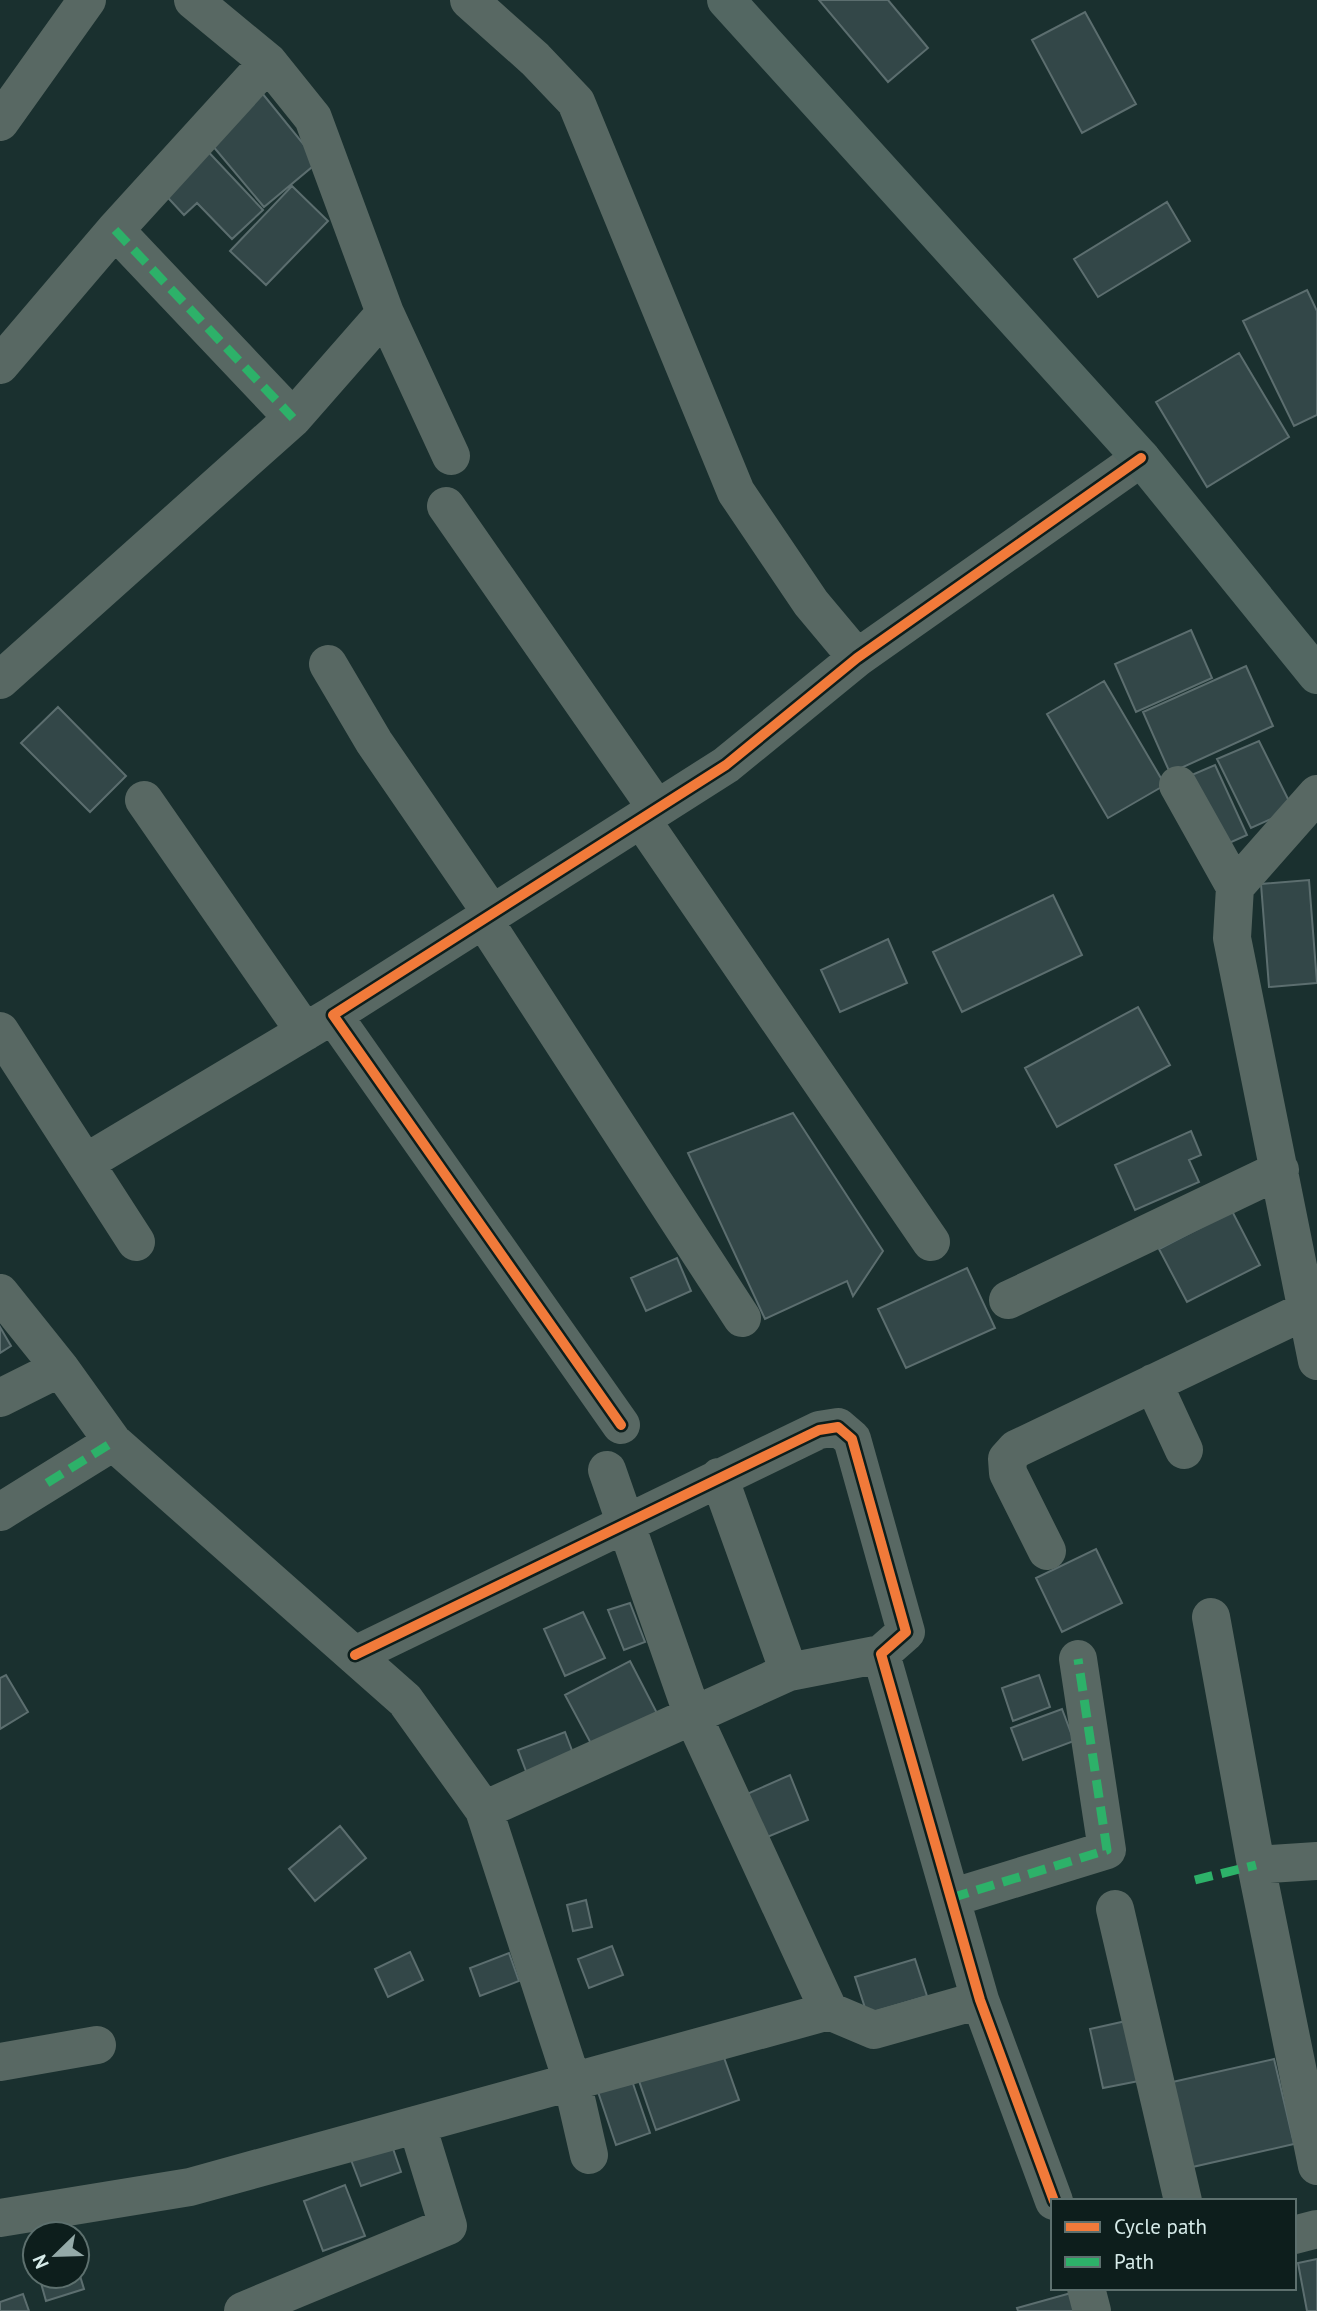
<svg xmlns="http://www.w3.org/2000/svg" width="1317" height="2311" font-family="'PT Sans',sans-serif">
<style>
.building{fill:#334748;stroke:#5c6e6f;stroke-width:2}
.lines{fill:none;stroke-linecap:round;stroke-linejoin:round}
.minor{stroke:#586863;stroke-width:38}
.major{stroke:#536762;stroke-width:38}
.quiet{stroke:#2db169;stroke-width:9;stroke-dasharray:18 9;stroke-linecap:butt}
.cycleway-casing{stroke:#0d1e1c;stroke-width:15}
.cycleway{stroke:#f17a3a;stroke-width:10}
</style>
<rect width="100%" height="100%" fill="#1a302f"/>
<path class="building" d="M819 0H888L928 48 888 82Z
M1085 12 1136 104 1082 133 1032 40Z
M262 93 318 162 264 207 207 139Z
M201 144 263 210 232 239 197 203 184 215 158 187Z
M292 186 328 221 266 285 230 251Z
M1167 202 1190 241 1098 297 1074 259Z
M1307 290 1317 311V415L1294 426 1243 321Z
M1239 353 1289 437 1207 487 1156 402Z
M1191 630 1212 678 1136 712 1115 664Z
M1246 666 1273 726 1170 773 1143 712Z
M1104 681 1165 785 1108 818 1047 714Z
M58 707 126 776 90 812 21 743Z
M1259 741 1293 809 1251 828 1217 759Z
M1215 765 1247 835 1218 848 1187 777Z
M1309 880 1317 983 1269 987 1261 884Z
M1053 895 1082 955 962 1012 933 952Z
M888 939 907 983 840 1012 821 970Z
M1138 1007 1170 1065 1057 1127 1025 1068Z
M793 1113 883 1251 853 1296 847 1281 765 1319 688 1153Z
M1191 1131 1201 1155 1189 1160 1199 1182 1135 1210 1115 1165Z
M1232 1211 1260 1265 1187 1302 1159 1249Z
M677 1258 691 1291 646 1311 631 1278Z
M967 1268 995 1328 906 1368 878 1309Z
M0 1327 11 1346 0 1353Z
M1096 1549 1122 1603 1062 1632 1036 1578Z
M630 1603 645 1642 624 1650 608 1610Z
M583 1612 605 1658 565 1676 544 1629Z
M630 1661 659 1717 595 1751 565 1695Z
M6 1675 28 1712 0 1729V1678Z
M1039 1675 1050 1707 1013 1721 1002 1688Z
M1062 1709 1074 1741 1023 1760 1011 1728Z
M565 1732 576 1761 529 1779 518 1750Z
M790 1775 808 1820 765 1838 747 1794Z
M340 1826 366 1858 315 1901 289 1869Z
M586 1900 592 1927 573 1931 567 1905Z
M612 1946 623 1975 589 1988 578 1959Z
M410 1952 423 1980 388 1997 375 1969Z
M509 1953 519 1981 480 1996 470 1968Z
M915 1959 927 1996 867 2014 855 1977Z
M1126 2021 1139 2081 1103 2088 1090 2029Z
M721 2049 739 2100 656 2130 638 2078Z
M1274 2059 1294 2144 1188 2168 1168 2083Z
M630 2075 650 2133 616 2145 596 2086Z
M389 2137 401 2172 361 2186 348 2152Z
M345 2185 365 2236 323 2251 304 2201Z
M1317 2259V2311H1307L1298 2263Z
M77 2266 84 2289 46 2301 39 2276H77Z
M1071 2293 1076 2311H1018L1017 2308Z
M23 2294 29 2311H0V2302Z"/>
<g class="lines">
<path class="minor" d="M193 0 268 62 313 118 385 313 451 456
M469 0 535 59 576 102 736 492 811 603 857 658
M0 122 87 0
M115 230 293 418
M0 365 115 230 268 62
M446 506 657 809
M328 664 374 742 492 914
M0 680 293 418 385 313
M1178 785 1235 887
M1317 794 1235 887 1232 938 1317 1361
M144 800 305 1032
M641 819 931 1242
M483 919 742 1318
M0 1031 136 1242
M85 1163 333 1015
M0 1293 60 1368 113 1442 405 1700 484 1810 572 2081 589 2155
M1008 1300 1280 1170
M1153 1383 1184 1450
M0 1398 60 1368
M621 1425 333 1015 726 765 857 658 1141 458
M607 1470 693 1716 829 2011 874 2030 980 2000
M719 1477 789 1672
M0 1512 113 1442
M1047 1551 1008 1473 1007 1459 1016 1449 1309 1309
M1211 1617 1256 1865 1317 2166
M355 1655 819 1430 838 1427 852 1439 906 1632 881 1654 980 2000 1054 2201
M484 1810 789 1672 881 1654
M1256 1865 1317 1861
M951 1898 1107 1850 1078 1659
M1115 1909 1183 2201
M0 2062 97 2045
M0 2218 190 2187 829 2011
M1294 2235 1317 2229
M1086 2288 1092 2311
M243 2311 448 2226 417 2125"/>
<path class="major" d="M726 0 1141 458 1317 675"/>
<path class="quiet" d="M115 230 293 418
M47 1483 113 1442
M1195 1880 1256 1865
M951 1898 1107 1850 1078 1659"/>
<defs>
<path id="cycleway" d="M621 1425 333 1015 726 765 857 658 1141 458
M355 1655 819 1430 838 1427 852 1439 906 1632 881 1654 980 2000 1054 2201"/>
</defs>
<use href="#cycleway" class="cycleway-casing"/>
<use href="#cycleway" class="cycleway"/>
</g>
<rect x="1051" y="2199" width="245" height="91" fill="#0d1e1c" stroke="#5d706e" stroke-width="2"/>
<rect x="1065" y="2222" width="35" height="10" fill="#f17a3a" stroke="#5d706e" stroke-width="2"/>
<text x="1114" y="2234" font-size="21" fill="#d6ebe9">Cycle path</text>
<rect x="1065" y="2257" width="35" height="10" fill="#2db169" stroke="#5d706e" stroke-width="2"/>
<text x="1114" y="2269" font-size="21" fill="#d6ebe9">Path</text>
<g transform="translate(56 2255) rotate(247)"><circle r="33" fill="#0d1e1c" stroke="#5d706e" stroke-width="2"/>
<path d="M0-5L12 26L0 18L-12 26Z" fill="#94aaa8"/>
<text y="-10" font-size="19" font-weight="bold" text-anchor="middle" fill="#d6ebe9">N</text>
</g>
</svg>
